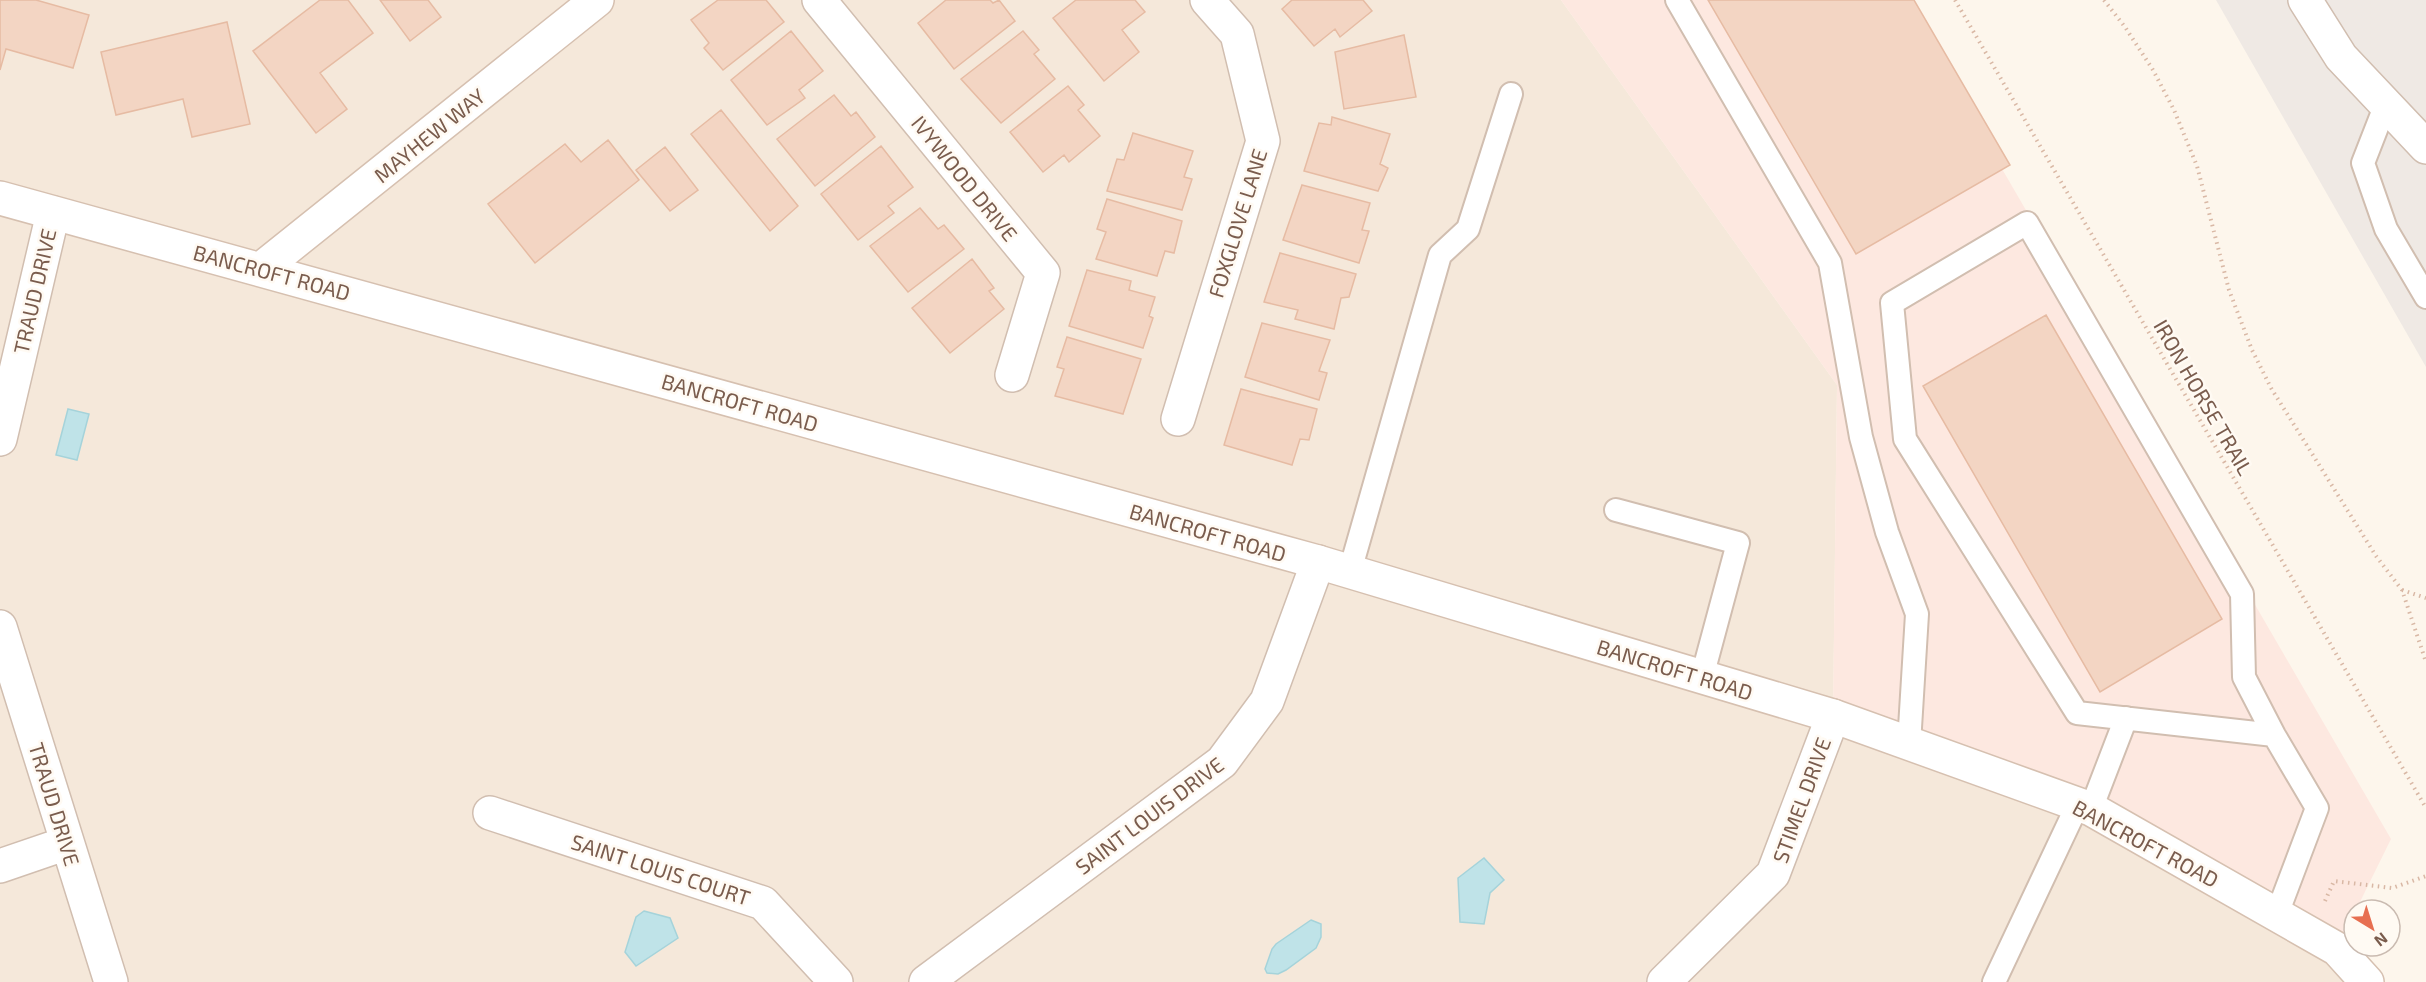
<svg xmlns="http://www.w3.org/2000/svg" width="2426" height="982" font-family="'Exo 2',sans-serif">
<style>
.residential{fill:#f5e8da}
.commercial{fill:#fde8e0}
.industrial{fill:#efe9e4}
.water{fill:#bfe3e8;stroke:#a5d3da;stroke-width:1.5}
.building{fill:#f3d5c3;stroke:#e6bba3;stroke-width:1.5}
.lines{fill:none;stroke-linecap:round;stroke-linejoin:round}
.lane-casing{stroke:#d1beb0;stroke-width:26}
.street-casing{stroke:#d1beb0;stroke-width:36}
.secondary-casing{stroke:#d6c0b0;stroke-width:36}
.path{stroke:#d9b8a5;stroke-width:4;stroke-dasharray:1.5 4.5;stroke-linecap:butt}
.lane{stroke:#fff;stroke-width:22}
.street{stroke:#fff;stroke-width:33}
.secondary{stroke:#fff;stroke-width:33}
.labels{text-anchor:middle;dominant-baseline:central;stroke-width:5;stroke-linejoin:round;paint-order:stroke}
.street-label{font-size:21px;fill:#7a5c4d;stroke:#fffaf3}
</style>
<rect width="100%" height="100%" fill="#fdf6ec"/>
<path class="residential" d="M0 0H1561L1837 385 1833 716 2091 809 2367 982H0Z"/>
<path class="commercial" d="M1561 0H1904L2391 839 2356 910H2354V915L2337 949 2091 809 1833 716 1837 385Z"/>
<path class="industrial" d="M2216 0H2426V367Z"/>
<path class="water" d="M68 409 89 414 77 460 56 455Z
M1484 858 1504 880 1490 893 1484 924 1460 922 1458 878Z
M644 911 670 918 678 938 636 966 625 952 636 917Z
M1311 920 1321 924V937L1316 948 1286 970 1278 974 1267 973 1265 969 1272 949 1276 944Z"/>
<path class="building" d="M0 0H36L89 15 73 68 6 49 0 70Z
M320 0H348L373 33 320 73 347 109 316 133 253 51Z
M380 0H428L441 17 410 41Z
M718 0H766L784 22 723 70 704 48 709 43 691 20Z
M946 0H990L993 3 999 0 1015 21 954 69 918 23Z
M1076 0H1135L1145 12 1122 30 1139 52 1104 81 1053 18Z
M1292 0H1363L1372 11 1340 37 1335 29 1314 46 1282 9Z
M1708 0H1914L2010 165 1856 254Z
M227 22 250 124 192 137 183 99 116 115 101 52Z
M791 31 823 71 799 90 805 98 767 125 731 80Z
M1023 31 1039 50 1034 54 1055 79 1001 123 961 79Z
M1404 35 1416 97 1344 109 1335 52Z
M1068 86 1084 105 1078 110 1100 136 1069 162 1064 155 1043 172 1010 132Z
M834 95 851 116 856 112 875 137 815 186 777 139Z
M721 110 798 206 770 231 691 134Z
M1332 117 1390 134 1380 164 1388 168 1378 191 1304 171 1319 123 1331 125Z
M1133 133 1193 151 1184 177 1192 179 1182 210 1107 191 1117 159 1124 160Z
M608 140 639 180 535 263 488 204 565 144 581 162Z
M881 146 913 187 888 206 894 213 858 240 821 194Z
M665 147 698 190 670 211 636 170Z
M1302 185 1370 203 1362 230 1369 231 1359 263 1283 240Z
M1107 199 1182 221 1174 253 1165 251 1157 276 1096 259 1106 232 1097 229Z
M920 208 938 229 944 225 964 249 908 292 870 246Z
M1280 253 1356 274 1349 297 1341 298 1334 329 1295 319 1298 310 1264 302Z
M972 259 994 288 989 291 1004 309 950 353 912 308Z
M1087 270 1131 281 1129 290 1155 297 1149 316 1153 318 1143 348 1069 326Z
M2046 315 2222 619 2100 692 1923 386Z
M1262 323 1330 340 1319 371 1327 373 1319 400 1245 377Z
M1067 337 1141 359 1123 414 1055 396 1064 369 1057 367Z
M1241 389 1317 409 1309 440 1300 439 1292 465 1224 445Z"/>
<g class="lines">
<defs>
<path id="lane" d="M1677 0 1830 263 1861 437 1887 532 1917 614 1909 744
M2386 104 2363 163 2386 229 2426 297
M1616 510 1738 543 1702 677
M1350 571 1440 255 1468 229 1511 94
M2274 735 2077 713 1905 439 1892 303 2027 223 2242 594 2244 677 2274 735 2317 808 2277 914
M2091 809 2126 718
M1994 982 2078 804"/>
<path id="street" d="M819 0 1043 273 1012 375
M2305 0 2341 57 2426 147
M1178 419 1263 141 1237 34 1207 0
M0 439 53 213
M0 627 111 982
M490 813 763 903 836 982
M0 866 67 843
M926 982 1222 762 1267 701 1318 562
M1664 982 1773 874 1833 716"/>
<path id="secondary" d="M0 198 1318 562 1833 716 2091 809 2337 949 2367 982
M261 269 597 0"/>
</defs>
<use href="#lane" class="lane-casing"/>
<use href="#street" class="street-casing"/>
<use href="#secondary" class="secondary-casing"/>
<path class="path" d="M1955 0 2426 808
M2104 0 2125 27 2153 70 2174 110 2197 166 2229 290 2252 350 2271 388 2376 556 2402 590 2426 662
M2402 590 2426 598
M2325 901 2334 881 2392 888 2426 876"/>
<use href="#lane" class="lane"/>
<use href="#street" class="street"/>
<use href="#secondary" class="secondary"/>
</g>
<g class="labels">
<g class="street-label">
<text transform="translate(429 135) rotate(-39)">MAYHEW WAY</text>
<text transform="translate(965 178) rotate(51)">IVYWOOD DRIVE</text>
<text transform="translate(1237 223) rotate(-73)">FOXGLOVE LANE</text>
<text transform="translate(272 272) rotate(15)">BANCROFT ROAD</text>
<text transform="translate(34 291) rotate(-77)">TRAUD DRIVE</text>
<text transform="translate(2204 397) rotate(60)">IRON HORSE TRAIL</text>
<text transform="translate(740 402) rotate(16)">BANCROFT ROAD</text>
<text transform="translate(1208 532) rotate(16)">BANCROFT ROAD</text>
<text transform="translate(1675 669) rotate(17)">BANCROFT ROAD</text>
<text transform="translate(1801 800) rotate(-70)">STIMEL DRIVE</text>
<text transform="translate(55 804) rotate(73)">TRAUD DRIVE</text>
<text transform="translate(1149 815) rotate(-37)">SAINT LOUIS DRIVE</text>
<text transform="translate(2146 843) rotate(28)">BANCROFT ROAD</text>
<text transform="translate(661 869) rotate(18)">SAINT LOUIS COURT</text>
</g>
</g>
<g transform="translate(2372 928) rotate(142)"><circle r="28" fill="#fffaf3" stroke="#cabbb1" stroke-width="1.5"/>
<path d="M0-4.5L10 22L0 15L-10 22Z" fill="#e76f51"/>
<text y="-9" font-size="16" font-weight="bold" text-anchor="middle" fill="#7a5c4d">N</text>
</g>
</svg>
